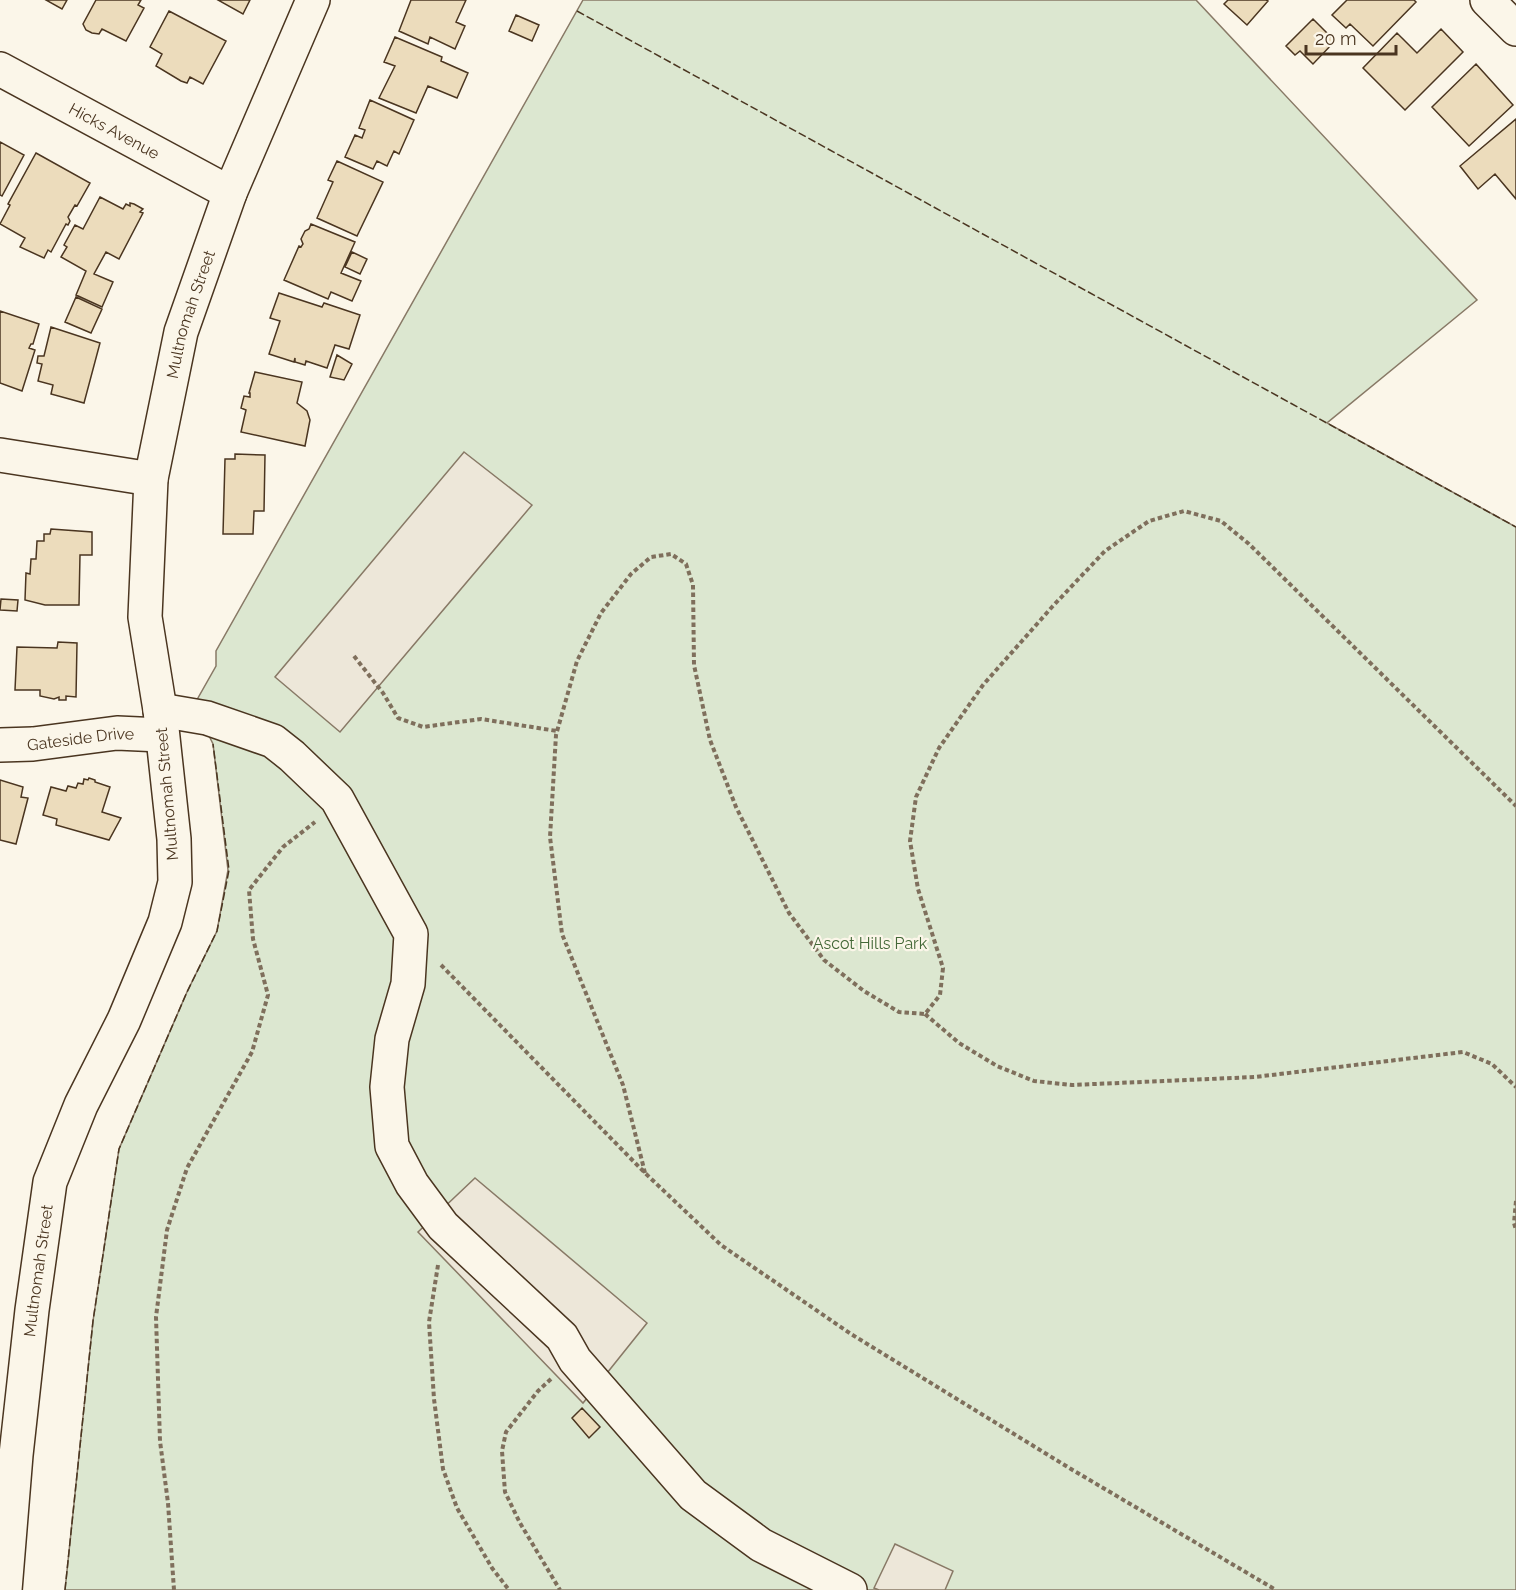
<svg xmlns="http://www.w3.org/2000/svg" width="1516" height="1590" font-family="Raleway,sans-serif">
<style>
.green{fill:#dce7d0;stroke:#887966;stroke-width:1.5}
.parking{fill:#ede7d9;stroke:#887966;stroke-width:1.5}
.building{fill:#ecdcbc;stroke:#4a3520;stroke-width:1.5}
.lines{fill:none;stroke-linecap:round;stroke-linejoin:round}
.minor-casing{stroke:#4a3520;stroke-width:36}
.path{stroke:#7f6f5c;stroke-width:4;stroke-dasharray:4.5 3;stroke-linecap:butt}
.minor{stroke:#fbf6e9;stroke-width:33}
.fence{stroke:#4a3520;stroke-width:1.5;stroke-dasharray:8 3;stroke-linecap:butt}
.labels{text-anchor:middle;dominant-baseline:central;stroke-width:4.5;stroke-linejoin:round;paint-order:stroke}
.street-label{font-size:16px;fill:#4a3520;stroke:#fbf6e9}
.park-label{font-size:16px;fill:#436837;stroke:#fbf6e9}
</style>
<rect width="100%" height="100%" fill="#fbf6e9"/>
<path class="green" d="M583 0H1196L1477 300 1327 423 1516 527V1590H65L93 1321 119 1149 187 992 217 931 228 870 213 744 194 705 216 666V651Z"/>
<path class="parking" d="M464 452 532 505 340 732 275 677Z
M475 1178 647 1323 583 1403 418 1232Z
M895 1544 953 1571 945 1590H879L874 1588Z"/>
<path class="building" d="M46 0H67L62 9Z
M96 0H141L138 5 144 8 126 41 102 29 99 34 92 33 86 30 83 24Z
M218 0H250L243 14Z
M411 0H466L456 22 465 26 455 49 430 37 428 44 399 31Z
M1228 0H1266L1268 1 1247 25 1224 4Z
M1347 0H1414L1416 2 1373 46 1350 24 1346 28 1332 15Z
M169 11 226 41 203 84 190 77 187 83 181 81 156 66 162 54 150 47Z
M516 15 539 25 532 41 509 31Z
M1313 19 1335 41 1313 64 1300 51 1295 55 1286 46Z
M1441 29 1463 52 1405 110 1363 68 1397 33 1417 53Z
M395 37 442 57 441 61 468 73 457 98 428 86 416 113 379 98 395 66 384 62Z
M1476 64 1513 105 1469 146 1432 107Z
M370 100 414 120 399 154 394 151 387 166 377 161 373 169 345 157 355 135 362 138 365 130 359 128Z
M1516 119V199L1495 174 1478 189 1460 166Z
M0 142 24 155 2 196 0 195Z
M36 153 90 183 77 206 75 205 68 217 70 221 68 225 66 224 51 252 48 250 44 258 20 247 25 238 0 224 10 205 8 204Z
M337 161 383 182 357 236 317 218 333 182 328 180Z
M100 197 123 209 126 204 130 206V203L134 204 143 209 140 212 143 213 119 259 106 252 94 274 113 282 102 307 76 295 86 271 61 257 67 247 64 245 75 225 83 229Z
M311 224 355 242 341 273 361 281 352 301 331 292 328 299 284 280 299 246 301 247 303 244 301 239 305 231 309 229Z
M352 252 367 259 360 274 345 267Z
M279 293 322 307 324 303 360 315 349 349 335 345 327 368 306 361 305 365 295 362V358L294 362 269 354 280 321 270 318Z
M76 297 102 309 91 333 65 322Z
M0 311 39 324 33 344H31L29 348 35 350 22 391 0 383Z
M51 327 100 343 84 403 51 394 53 385 38 381 42 364 37 363 38 356H44Z
M337 355 352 364 344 380 330 377Z
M255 372 302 382 297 403 307 411 310 420 305 446 241 432 246 410 241 408 244 396 250 397V393H249Z
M235 454 265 455 264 511H254L253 534H223L225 459H235Z
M51 529 92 532V555H80L79 605H45L25 600 26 573 30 574 31 559H36L37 541H44V534H50Z
M1 599 18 600 17 611 0 610Z
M58 642 77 643 76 697 66 696V700H59V697L54 699 40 696V690H15L17 647 57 648Z
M89 778 95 780V782L110 787 102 812 121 818 109 840 56 825 57 819 43 815 51 787 66 791 68 786 76 788 78 783 83 784 84 779 88 780Z
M0 780 23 787 21 797 28 798 16 844 0 840Z
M582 1408 600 1427 589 1438 572 1418Z"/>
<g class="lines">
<defs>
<g id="minor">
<path d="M1487 0 1516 29"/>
<path id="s1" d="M0 69 230 193"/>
<path d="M0 455 151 479"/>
<path d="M160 710 207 718 273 741 292 756 337 799 411 934 408 984 392 1039 387 1087 392 1146 412 1184 443 1226 562 1337 575 1360 693 1495 761 1545 850 1590"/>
<path id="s2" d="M0 745 33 744 117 733 161 735"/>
<path id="s3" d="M5 1590 16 1455 32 1310 50 1182 81 1105 124 1020 165 922 175 882 174 839 160 710 145 617 151 479 181 332 230 193 313 0"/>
</g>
</defs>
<use href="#minor" class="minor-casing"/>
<path class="path" d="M354 656 383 693 398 718 423 727 481 719 557 731
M441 965 645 1173 721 1245 851 1334 1071 1469 1276 1590
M925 1014 959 1043 997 1066 1034 1081 1072 1085 1255 1077 1463 1052 1492 1064 1516 1087
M645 1173 623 1085 562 934 550 837 556 735 577 661 601 613 631 574 651 557 671 554 686 564 693 585 694 665 710 740 736 807 789 913 824 960 864 991 899 1012 925 1014 940 995 943 968 918 889 910 841 916 797 939 748 983 685 1052 607 1105 551 1149 521 1184 511 1221 521 1249 544 1516 806
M1516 1201 1514 1223 1516 1230
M438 1265 429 1322 434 1399 443 1469 457 1508 492 1568 509 1590
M551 1379 538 1391 506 1432 502 1451 505 1492 520 1523 560 1590
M174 1590 168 1503 160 1441 156 1317 167 1230 187 1168 252 1052 268 995 253 939 249 890 283 847 315 822"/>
<use href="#minor" class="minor"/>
<path class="fence" d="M577 11 1516 527
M65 1590 93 1321 119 1149 187 992 217 931 229 870 213 744"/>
</g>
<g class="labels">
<g class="street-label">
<text stroke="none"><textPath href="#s1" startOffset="130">Hicks Avenue</textPath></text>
<text stroke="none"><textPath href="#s3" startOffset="1311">Multnomah Street</textPath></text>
<text stroke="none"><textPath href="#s2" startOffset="81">Gateside Drive</textPath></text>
<text transform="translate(167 794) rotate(-95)">Multnomah Street</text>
<text stroke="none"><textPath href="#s3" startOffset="321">Multnomah Street</textPath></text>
</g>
<g class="park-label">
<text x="870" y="943">Ascot Hills Park</text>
</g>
</g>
<path d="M1306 45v9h90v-9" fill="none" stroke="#4a3520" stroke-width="3"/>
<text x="1315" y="45" font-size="18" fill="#4a3520" stroke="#fbf6e9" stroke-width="4.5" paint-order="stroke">20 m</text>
</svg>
